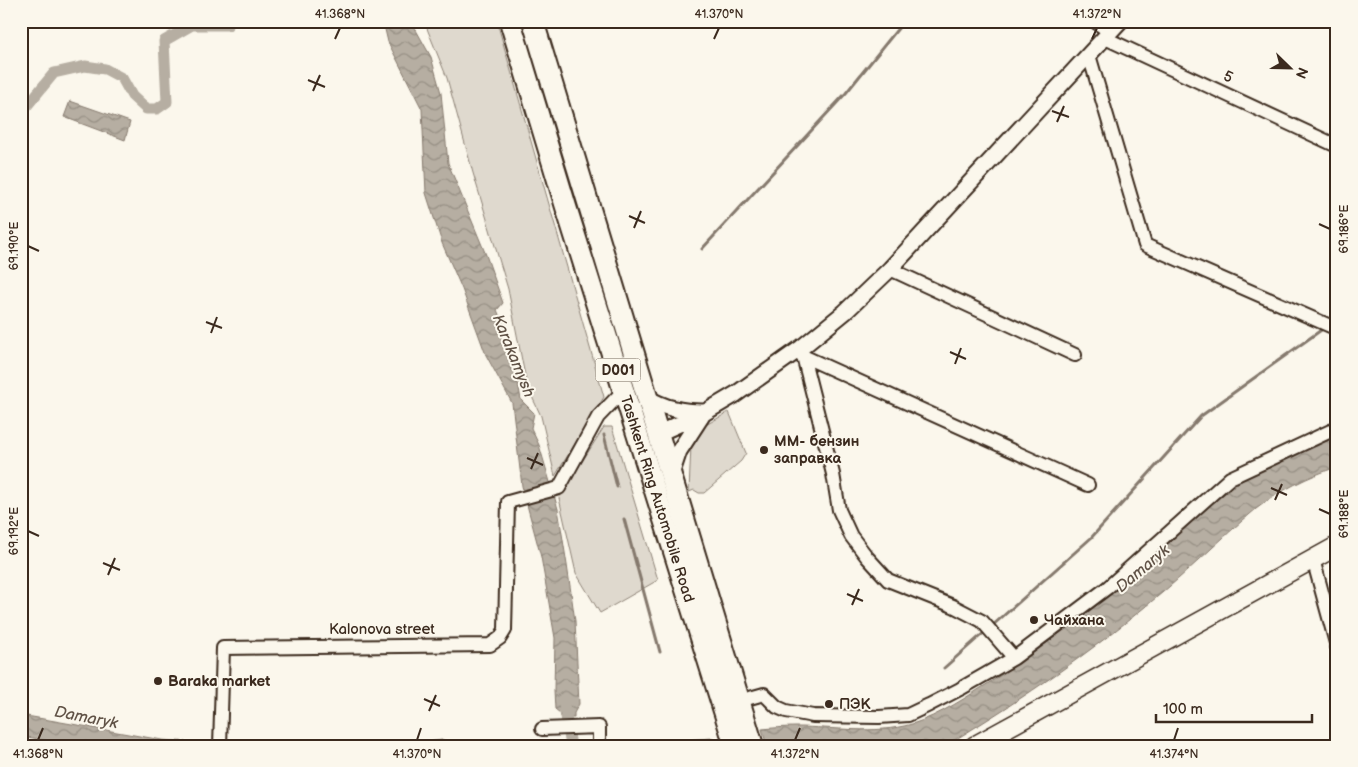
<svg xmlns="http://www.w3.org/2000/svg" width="1358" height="767" font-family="'Balsamiq Sans',sans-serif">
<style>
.green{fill:#dfd9ce;stroke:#8d8276}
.water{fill:url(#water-waves);stroke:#85796d}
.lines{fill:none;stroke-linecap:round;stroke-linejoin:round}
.stream{stroke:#85796d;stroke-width:3}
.canal{stroke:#b6aea2;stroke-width:11}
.minor-casing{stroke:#3b2a1e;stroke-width:16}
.tertiary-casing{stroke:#3b2a1e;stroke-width:19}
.secondary-casing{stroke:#3b2a1e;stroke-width:21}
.trunk-casing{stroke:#3b2a1e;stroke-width:24}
.minor{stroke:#fbf7ec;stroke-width:12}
.tertiary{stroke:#fbf7ec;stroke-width:15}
.secondary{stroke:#fbf7ec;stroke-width:18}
.trunk{stroke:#fbf7ec;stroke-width:20}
.ticks{fill:none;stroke:#3b2a1e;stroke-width:2}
.poi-dot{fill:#3b2a1e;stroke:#fbf7ec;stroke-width:2}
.labels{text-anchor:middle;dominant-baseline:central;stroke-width:4;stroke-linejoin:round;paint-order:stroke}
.shield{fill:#fbf7ec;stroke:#75685c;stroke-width:1}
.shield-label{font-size:14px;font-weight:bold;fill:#3b2a1e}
.street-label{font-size:15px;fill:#3b2a1e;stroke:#fbf7ec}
.poi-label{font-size:15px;font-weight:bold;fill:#3b2a1e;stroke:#fbf7ec;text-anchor:start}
.water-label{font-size:16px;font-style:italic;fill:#605246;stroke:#fbf7ec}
.neatline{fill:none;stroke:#3b2a1e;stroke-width:2}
.ticks-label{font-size:12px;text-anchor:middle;fill:#3b2a1e}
</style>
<defs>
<pattern id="water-waves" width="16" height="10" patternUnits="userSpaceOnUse" patternTransform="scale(1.25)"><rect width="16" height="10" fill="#b6aea2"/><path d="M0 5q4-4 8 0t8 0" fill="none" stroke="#958e83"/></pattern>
</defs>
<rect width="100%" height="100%" fill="#fbf7ec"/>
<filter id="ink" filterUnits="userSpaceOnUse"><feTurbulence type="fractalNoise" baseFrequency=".02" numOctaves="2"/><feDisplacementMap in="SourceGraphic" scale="10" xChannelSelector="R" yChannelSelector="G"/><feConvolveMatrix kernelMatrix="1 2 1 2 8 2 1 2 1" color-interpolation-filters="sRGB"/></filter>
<g filter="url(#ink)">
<path class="green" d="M424 21 497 22 604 397 555 476 541 416 527 386 508 289 473 173 447 78Z
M519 21H526L576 183 569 185Z
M585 216 646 417 640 419 579 218Z
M729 412 746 453 741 461 704 493H699L694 490 689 492 691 445 702 427Z
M604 427H612L658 580 600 613 576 573 559 498Z"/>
<path class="water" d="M383 21H411L431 57 441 93 448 163 486 255 503 303 497 310 511 342 521 400 534 413 531 428 539 445 558 509 567 565 575 621 579 704 574 713V718L561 717 560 713 555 709 554 691 555 638 541 557 522 486 512 403 486 355 462 289 442 243 426 193 422 109 388 42Z
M70 101 130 122 125 140 64 117Z
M1337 434V467C1309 476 1279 491 1256 509 1220 539 1187 573 1151 602 1090 653 1025 697 958 738L941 746H767L762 729C773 728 784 727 796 727 834 727 874 735 912 724 939 716 968 696 992 681 1040 649 1087 614 1131 577 1165 547 1197 514 1233 487 1263 463 1302 450 1337 434Z
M21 715 162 740 250 746H79L21 736Z
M712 738 715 746H627L629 744Z
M442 740 487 746H366L406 745Z"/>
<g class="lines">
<path class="stream" d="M702 249 846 93 904 21
M604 435 617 487
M624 519 660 652
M992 626 1091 538 1201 416 1324 328
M944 668 987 630"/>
<path class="canal" d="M21 113 54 73 85 66 105 69 122 78 132 96 146 109H157L167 102 164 41 192 25H228L231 21
M564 704 571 746"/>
<defs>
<path id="minor" d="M1094 21 1110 32
M1105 38 1337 146
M1089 55 1145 245 1337 329
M890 269 1075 355
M801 348 833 474 839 510 851 536 867 557 888 580 953 606 982 621 1014 658
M803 356 1088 485
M1313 559 1337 647
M739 701 764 694 777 707 786 711 813 716 879 717 908 715 929 705 960 689 1014 658 1107 588 1230 478 1337 428
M542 729 599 727V746
M220 746 223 648 490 645 500 638 505 630 508 502 559 488 598 417 624 390"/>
<path id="tertiary" d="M648 398C665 409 683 412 703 412
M659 433 704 413 736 394 801 348 845 312 890 269 1120 21
M671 475 679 451 703 414"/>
<path id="secondary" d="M974 746 1337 546"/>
<g id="trunk">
<path id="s1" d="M510 21 566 207 735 746"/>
<path d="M533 21 753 746"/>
</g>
</defs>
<use href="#minor" class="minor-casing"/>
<use href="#tertiary" class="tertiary-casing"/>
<use href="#secondary" class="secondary-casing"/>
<use href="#trunk" class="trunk-casing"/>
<use href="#minor" class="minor"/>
<use href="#tertiary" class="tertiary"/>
<use href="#secondary" class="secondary"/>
<use href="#trunk" class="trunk"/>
</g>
</g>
<path class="ticks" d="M335 39 340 28M714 39 719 28M1092 39 1097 28M308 80 325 87M313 91 320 75M1052 111 1069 117M1057 122 1064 106M629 216 645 223M1319 224 1330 229M634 228 641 211M28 246 39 251M206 322 222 328M211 333 217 317M950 352 966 359M955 364 961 348M527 458 543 465M531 469 538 453M1271 488 1287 495M1275 500 1282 484M1319 509 1330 514M28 531 39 536M103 563 120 570M108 575 115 558M847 594 863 601M852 605 859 589M424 699 440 706M429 711 436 695M38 740 43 728M417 740 421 728M795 740 800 728M1174 740 1178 728"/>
<g class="poi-dot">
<circle cx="764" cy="450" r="5"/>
<circle cx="1034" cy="620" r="5"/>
<circle cx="158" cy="681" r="5"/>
<circle cx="829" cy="704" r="5"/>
</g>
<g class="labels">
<rect class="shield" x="595.5" y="358.5" width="45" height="23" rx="4"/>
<g class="shield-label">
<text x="618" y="370">D001</text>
</g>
<g class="street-label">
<text transform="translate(1228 77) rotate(25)">5</text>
<text stroke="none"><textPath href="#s1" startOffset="500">Tashkent Ring Automobile Road</textPath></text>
<text x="382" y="629">Kalonova street</text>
</g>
<g class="poi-label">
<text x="774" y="441">ММ- бензин<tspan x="774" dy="17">заправка</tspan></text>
<text x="1044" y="620">Чайхана</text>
<text x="168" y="681">Baraka market</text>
<text x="839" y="704">ПЭК</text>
</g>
<g class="water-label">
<text transform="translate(513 356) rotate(68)">Karakamysh</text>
<text transform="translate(1143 569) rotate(-40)">Damaryk</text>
<text transform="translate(86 718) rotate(11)">Damaryk</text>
</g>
</g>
<rect width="1358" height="767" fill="none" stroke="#fbf7ec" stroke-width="55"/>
<g transform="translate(1290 68) rotate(113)" stroke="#fbf7ec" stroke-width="4" paint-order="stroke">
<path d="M0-4L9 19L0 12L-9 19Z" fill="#3b2a1e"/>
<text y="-8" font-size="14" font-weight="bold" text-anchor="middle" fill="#3b2a1e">N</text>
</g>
<path d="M1156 714v8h156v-8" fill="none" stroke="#3b2a1e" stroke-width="2.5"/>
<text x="1163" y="714" font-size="15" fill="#3b2a1e" stroke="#fbf7ec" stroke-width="4" paint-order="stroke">100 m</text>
<rect x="28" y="28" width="1302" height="712" class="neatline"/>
<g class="ticks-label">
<text x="340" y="18">41.368°N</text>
<text x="719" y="18">41.370°N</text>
<text x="1097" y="18">41.372°N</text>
<text transform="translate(1344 229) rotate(-90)" y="4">69.186°E</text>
<text transform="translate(14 246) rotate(-90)" y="4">69.190°E</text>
<text transform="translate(1344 514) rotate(-90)" y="4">69.188°E</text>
<text transform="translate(14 531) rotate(-90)" y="4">69.192°E</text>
<text x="38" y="758">41.368°N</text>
<text x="417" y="758">41.370°N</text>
<text x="795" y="758">41.372°N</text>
<text x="1174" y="758">41.374°N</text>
</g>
</svg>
